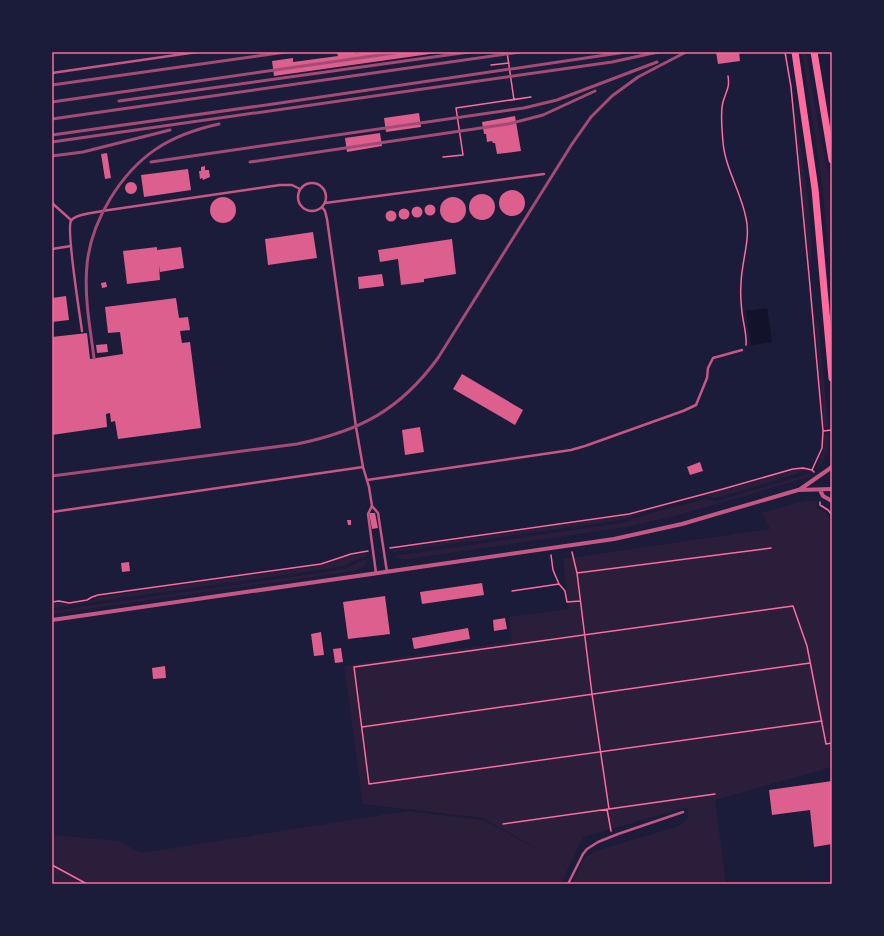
<svg xmlns="http://www.w3.org/2000/svg" width="884" height="936" font-family="Raleway,sans-serif">
<style>
.green{fill:#2a1e3b}
.water{fill:#12122b}
.building{fill:#dd5f8e}
.lines{fill:none;stroke-linecap:round;stroke-linejoin:round}
.path{stroke:#ff6b9d;stroke-width:1.5}
.service{stroke:#c65784;stroke-width:2.5}
.minor{stroke:#c65784;stroke-width:4}
.secondary{stroke:#ff6b9d;stroke-width:7}
.rail{stroke:#a44b75;stroke-width:3}
.neatline{fill:none;stroke:#ff6b9d;stroke-width:1.5}
</style>
<rect width="100%" height="100%" fill="#1b1b3a"/>
<path class="green" d="M802 52H806L819 130 832 193V288L823 190Z
M792 89 807 191 812 246 810 271Z
M814 310 819 328 828 427H824Z
M829 434C829 447 826 459 817 470L818 465 823 449 824 435Z
M799 469 806 470 793 475 716 498 705 496 666 506Z
M809 474H812L808 477 682 514 627 527 410 559H401L394 556 622 523 651 513 705 499 717 501Z
M804 501H817V508L825 512 832 522V767L715 800 726 884H572L585 857 598 850 679 826 688 818V807L583 837 561 884H52V835L119 841 141 853 408 811 483 820 547 854 483 818 363 804 344 666 512 641 509 617 569 609 563 559 770 529 762 513Z
M649 511 621 520 394 552 391 550 623 516Z
M367 553 365 557C355 558 349 566 339 567L52 608V603H61L69 604 88 602 99 597 325 565 348 556Z
M368 559 364 566 354 571 52 614V611L340 570C350 568 358 561 368 559Z"/>
<path class="water" d="M767 308 772 342 751 345 746 311Z"/>
<path class="building" d="M345 52H354L355 54 366 52 437 53 274 76 272 61 293 58V62L338 56 337 53Z
M716 52H739L740 61 718 64Z
M419 113 421 127 386 132 384 118Z
M515 116 521 151 497 154 495 143H493L492 141 487 142 486 134H484L482 122Z
M380 133 382 146 347 152 345 138Z
M107 153 111 178 105 179 101 154Z
M205 166V170H209L210 177 203 180 202 178 200 179 199 171H201V167Z
M188 169 191 190 144 197 141 175Z
M125 188a6 6 0 1 1 12 0a6 6 0 1 1-12 0Z
M499 203a13 13 0 1 1 26 0a13 13 0 1 1-26 0Z
M469 207a13 13 0 1 1 26 0a13 13 0 1 1-26 0Z
M210 210a13 13 0 1 1 26 0a13 13 0 1 1-26 0Z
M440 210a13 13 0 1 1 26 0a13 13 0 1 1-26 0Z
M424.5 210a5.5 5.5 0 1 1 11 0a5.5 5.5 0 1 1-11 0Z
M411.5 212a5.5 5.5 0 1 1 11 0a5.5 5.5 0 1 1-11 0Z
M398.5 214a5.5 5.5 0 1 1 11 0a5.5 5.5 0 1 1-11 0Z
M385.5 216a5.5 5.5 0 1 1 11 0a5.5 5.5 0 1 1-11 0Z
M313 232 317 258 268 265 265 239Z
M452 239 456 274 424 279V282L401 285 398 259 380 262 378 250Z
M157 247V250L181 247 184 268 160 272 159 265 160 280 127 284 123 251Z
M382 274 384 286 359 289 358 277Z
M106 282 107 287 102 288 101 283Z
M66 296 69 320 52 322V298Z
M176 298 179 318 188 317 190 330 180 331 182 343 190 342 201 428 118 439 115 421 111 422 110 413 106 414 107 427 52 435V337L87 333 90 359 123 354 120 332 108 333 105 307Z
M107 344 108 352 97 353 96 345Z
M462 374 523 410 515 425 453 389Z
M420 427 424 452 405 455 402 430Z
M700 462 703 471 690 475 687 467Z
M369 513H375L378 528 372 529Z
M347 520H351V525H348Z
M129 562 130 571 122 572 121 563Z
M482 583 484 595 422 604 420 592Z
M385 596 390 634 348 639 343 602Z
M505 618 507 629 494 631 493 620Z
M468 628 470 639 414 649 412 638Z
M321 632 324 655 314 656 311 634Z
M341 648 343 662 335 663 333 649Z
M165 666 166 678 153 679 152 668Z
M832 781V844L814 847 810 810 772 815 769 790Z"/>
<g class="lines">
<path class="path" d="M507 52 514 100
M785 52 791 87 809 275 823 431 822 448 812 470
M491 65 509 63
M728 76C730 88 726 91 723 102 720 114 722 129 723 142 725 168 741 192 746 218 751 240 741 262 741 285 740 294 741 303 742 312 743 323 747 334 746 345
M443 157 463 155 456 108 531 97
M823 431 832 430
M820 502V505L828 510 832 515
M390 548 629 514 723 489 793 469 803 468 812 470 814 472
M572 552 577 573 592 694 609 809
M577 573 771 548
M559 584 565 591 567 602 580 601
M512 591 559 584 553 570 551 555
M52 602 59 601 69 603 87 600 92 597 98 595 321 564 351 554 368 551
M822 721 369 784 354 667 793 606 807 646 826 744 832 743
M362 727 810 663
M607 809 611 831
M503 824 715 794
M52 865 87 884"/>
<path class="service" d="M52 73 197 52
M298 197a14 14 0 1 1 28 0a14 14 0 1 1-28 0Z
M52 203 71 220
M325 203 544 174
M52 249 71 246
M82 331C80 316 66 229 71 221 74 214 95 213 102 211L280 185H292L300 189
M363 467 369 487 372 506 378 513 387 572
M367 480 571 450 585 446 683 411 696 405 707 378 708 368 713 358 742 350
M372 506 368 514 376 573
M52 512 363 467 356 427 327 219 325 211 322 207
M568 884 583 854 587 849 598 842 618 834 683 812"/>
<path class="minor" d="M799 490 832 467
M820 490 823 496 832 501
M52 620 614 539 682 524 798 490 832 489"/>
<path class="secondary" d="M795 52 815 189 832 378
M814 52 832 160"/>
<path class="rail" d="M52 85 286 52
M119 101 469 52
M52 102 401 52
M52 119 520 52
M52 135 280 103 626 52
M52 142 612 62 658 52
M52 156 83 152 170 130
M151 162 524 108 557 100 657 62
M250 162 508 124 543 115 595 91
M94 358C90 327 84 296 87 265 89 241 98 219 110 199 137 155 169 135 219 124
M52 476 297 444C360 431 400 410 438 358L572 144 591 117 612 96 638 77 686 52"/>
</g>
<rect width="884" height="936" fill="none" stroke="#1b1b3a" stroke-width="106"/>
<rect x="53" y="53" width="778" height="830" class="neatline"/>
</svg>
